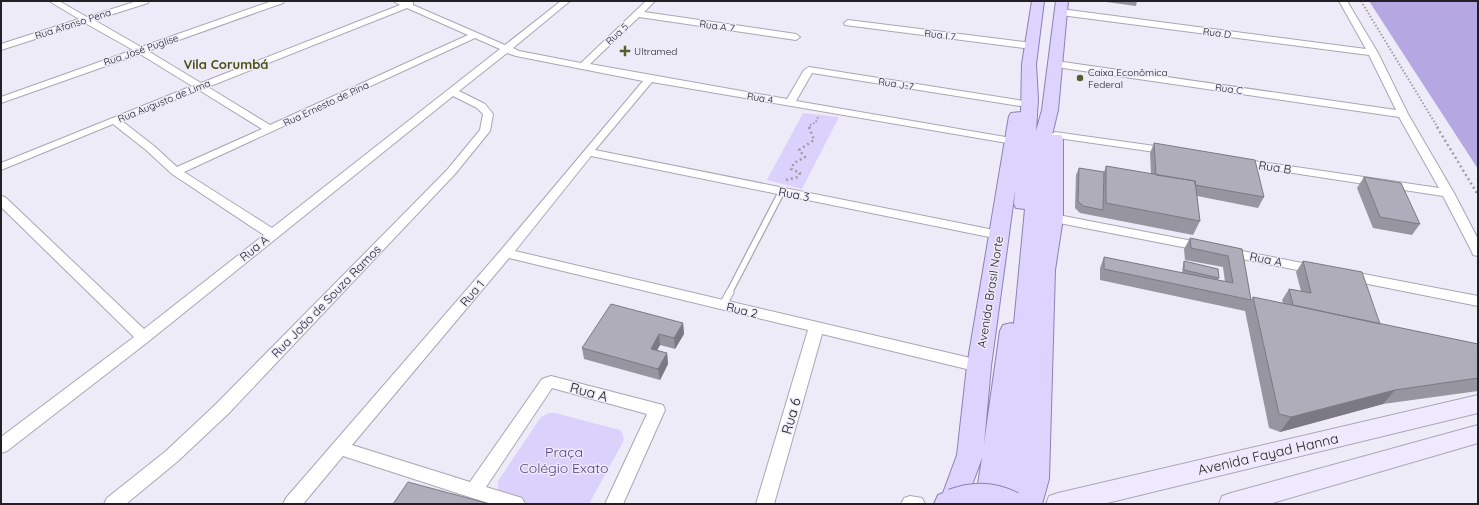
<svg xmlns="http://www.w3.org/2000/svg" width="1479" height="505" font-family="Quicksand,sans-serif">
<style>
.green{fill:#dad1fc}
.forest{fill:#b5a8e2}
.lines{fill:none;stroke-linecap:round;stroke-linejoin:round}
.lane-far1-casing{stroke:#a9a6b4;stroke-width:8}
.lane-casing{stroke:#a9a6b4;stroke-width:9}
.street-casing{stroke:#a9a6b4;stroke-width:2}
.secondary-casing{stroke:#a9a6b4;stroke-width:2}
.primary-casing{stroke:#8c81b2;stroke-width:2}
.path-far1{stroke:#9e9ca7;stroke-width:2;stroke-dasharray:1.5 2;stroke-linecap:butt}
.path{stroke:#9e9ca7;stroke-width:2.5;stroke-dasharray:2 3;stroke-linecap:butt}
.lane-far1{stroke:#fff;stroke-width:5.5}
.lane{stroke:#fff;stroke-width:7}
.street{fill:#fff;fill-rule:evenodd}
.secondary{fill:#eee9ff;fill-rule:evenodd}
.primary{fill:#ddd3fe;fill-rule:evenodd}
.primary-bridge-casing{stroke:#8c81b2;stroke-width:26;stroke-linecap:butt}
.primary-bridge{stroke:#ddd3fe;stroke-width:24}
.wall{fill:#9795a0}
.shaded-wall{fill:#7b7982}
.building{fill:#b0adba;stroke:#7b7982}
.poi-dot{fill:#575d2b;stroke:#eeebf9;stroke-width:1.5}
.labels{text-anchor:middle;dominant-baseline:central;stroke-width:3;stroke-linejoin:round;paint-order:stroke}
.far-street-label{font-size:10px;fill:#212025;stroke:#eeebf9}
.far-poi-label{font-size:10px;fill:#212025;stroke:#eeebf9;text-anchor:start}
.street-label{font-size:12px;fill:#212025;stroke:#eeebf9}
.far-district-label{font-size:13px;font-weight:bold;fill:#494f14;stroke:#eeebf9}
.near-street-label{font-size:14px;fill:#212025;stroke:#eeebf9}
.near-park-label{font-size:14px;fill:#523d83;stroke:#eeebf9}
</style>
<rect width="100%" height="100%" fill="#eeebf9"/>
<path class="green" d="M803 113 839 117 802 189 767 180Z
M549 413H555L620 430C623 434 624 437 623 442L589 504H530L500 495 498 491V481L541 417Z"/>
<path class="forest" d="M1369 1H1478V169Z"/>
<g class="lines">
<defs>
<path id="lane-far1" d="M729 293 782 191"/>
<path id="lane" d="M723 305 730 292"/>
<path id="street" d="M49 1H59L87 17 137 1H149L148 3 94 20 141 47 272 1H284L283 3 148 51 201 83 400 5 393 1 413 2V5L505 45 561 1H570L513 48 519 51 581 63 646 1H655L644 12 796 34 800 37 796 40 639 17 590 64 787 99 804 70 809 67 1024 101 1025 103 1024 105 1020 106 812 73 796 101 1017 139 1018 141 1013 144 652 82 595 150 999 231 1003 232 1005 235 1003 238 999 239 591 156 515 251 979 360 984 362 987 366 984 370 979 372 822 334 774 504H756L808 330 509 258 352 445 470 482 542 379 551 376 663 405 665 410 623 504H605L647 414 552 388 486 487 522 498 525 504H491L343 456 303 504H283L286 498 501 250 643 81 516 56 507 53 459 91 485 104 493 114 490 131 455 174 228 414 178 461 126 504H104L107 498 166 451 216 404 447 170 480 130 483 114 477 108 453 96 149 341 7 451 1 453V437L134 337 1 207V196L5 197 144 329 264 235 172 174 146 150 113 124 1 170V163L192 86 140 54 1 103V97L133 50 85 23 1 50V44L79 19ZM407 8 468 35 270 125 208 87ZM475 38 500 49 272 228 184 172ZM199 90 262 129 177 167 154 146 122 121Z
M1339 1H1347L1378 53 1408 114 1454 193 1478 239V256L1473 255 1472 252 1443 196 1240 165 1236 164 1234 162 1236 160 1240 159 1439 188 1399 117 1056 67 1051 64 1056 61 1396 110 1369 55 1061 15 1057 12 1061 9 1366 49Z
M848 20 1032 43 1037 46 1032 49 845 25 844 23Z
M1055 132 1169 148 1175 151 1169 154 1051 137 1050 135Z
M1053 214 1203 243 1208 244 1209 247 1208 250 1203 251 1049 221 1047 218 1049 215Z
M1227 248 1322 267 1324 270 1322 273 1317 274 1222 255 1221 252 1222 249Z
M1348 271 1478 296V306L1343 279 1341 276 1343 273Z
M910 496 922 498 925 504H901L904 498Z"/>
<path id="secondary" d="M1478 395V413L1103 504H1046L1049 496 1058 493Z
M1478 425V443L1269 504H1219L1222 496 1231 493Z"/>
<path id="primary" d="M1032 1H1044L1036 64 1038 99 1036 131 1042 110 1056 1H1068L1058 110 1052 135H1061L1063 139V218L1055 270 1049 479 1042 504H975L982 458 965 504H934L938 495 943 493 957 455 967 366 1009 116 1011 113 1021 112 1022 64ZM1015 190 1014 204 1016 208 1025 209 1014 324 1011 323 1003 325 1000 331 984 444 991 366Z"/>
</defs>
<use href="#lane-far1" class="lane-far1-casing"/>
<use href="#lane" class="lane-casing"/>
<use href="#street" class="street-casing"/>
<use href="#secondary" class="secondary-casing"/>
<use href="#primary" class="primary-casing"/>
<path class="path-far1" d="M1361 1 1438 128
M810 128 809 126 816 122 818 117"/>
<path class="path" d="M1437 127 1478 195
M786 180 798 177 800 173 791 169 794 163 805 157 799 150 814 140 809 127"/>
<use href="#lane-far1" class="lane-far1"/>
<use href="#lane" class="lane"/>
<use href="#street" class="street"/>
<use href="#secondary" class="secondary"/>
<use href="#primary" class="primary"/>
<defs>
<path id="primary-bridge" d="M953 501C974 493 993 494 1013 504"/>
</defs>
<use href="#primary-bridge" class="primary-bridge-casing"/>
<use href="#primary-bridge" class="primary-bridge"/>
</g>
<path class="wall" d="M1099 1H1137L1136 6Z
M1154 143 1264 197 1258 208 1197 196 1200 221 1193 235 1080 213 1075 208 1076 175 1079 168 1104 172 1106 166 1151 174 1150 153Z
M1364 177 1420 224 1412 235 1373 228 1357 188Z
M1190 238 1242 249 1251 300 1253 297 1283 303 1282 300 1289 289 1301 291 1296 272 1303 261 1380 324 1478 344V391L1383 404 1280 432 1269 428 1245 311 1100 280V268L1104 257 1182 273 1183 265 1184 261 1219 278 1218 280 1225 282 1223 267 1185 260 1184 249Z
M683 323 684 334 675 349 660 345 657 350 667 353 668 364 660 380 584 359 582 348Z"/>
<path class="shaded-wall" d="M683 323 684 334 675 349 674 338Z
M659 334 660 345 652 360 651 349Z
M667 353 668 364 660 380 658 369Z
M1395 390 1383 404 1280 432 1291 417Z"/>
<path class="building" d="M1154 143 1255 160 1264 197 1195 185V181L1156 175Z
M1106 166 1195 181 1200 221 1106 203Z
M1079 168 1104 172 1103 210 1083 206 1078 201Z
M1364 177 1401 183 1420 224 1380 217Z
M1190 238 1242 249 1251 300 1104 269V257L1233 283 1228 256 1191 248Z
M1184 261 1218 269 1219 278 1184 270Z
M1303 261 1362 272 1380 324 1293 305 1289 289 1311 293Z
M1253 297 1478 344V378L1395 390 1291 417 1279 414Z
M611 304 683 323 674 338 659 334 651 349 667 353 658 369 582 348Z
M408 482 490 504H393Z"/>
<g class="poi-dot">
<path d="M623 45h4v4h4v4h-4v4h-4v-4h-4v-4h4z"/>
<circle cx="1080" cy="78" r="4"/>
</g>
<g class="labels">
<g class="far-street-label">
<text transform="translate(73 24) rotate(-18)">Rua Afonso Pena</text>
<text transform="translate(717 26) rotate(8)">Rua A 7</text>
<text transform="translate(1217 33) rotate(7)">Rua D</text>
<text transform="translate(617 34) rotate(-43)">Rua 5</text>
<text transform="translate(940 35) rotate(7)">Rua I 7</text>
<text transform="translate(141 50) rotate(-19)">Rua José Puglise</text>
<text transform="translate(896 84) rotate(9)">Rua J-7</text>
<text transform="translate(1229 89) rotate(8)">Rua C</text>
<text transform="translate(760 98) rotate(10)">Rua 4</text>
<text transform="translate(164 101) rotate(-22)">Rua Augusto de Lima</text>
<text transform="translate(326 104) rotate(-25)">Rua Ernesto de Pina</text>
</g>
<g class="far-poi-label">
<text x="634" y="51">Ultramed</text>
<text x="1088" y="72">Caixa Econômica<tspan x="1088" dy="12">Federal</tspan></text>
</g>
<g class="street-label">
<text transform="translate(1275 167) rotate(8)">Rua B</text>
<text transform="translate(794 194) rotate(11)">Rua 3</text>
<text transform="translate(254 248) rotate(-39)">Rua A</text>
<text transform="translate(1266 259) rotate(11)">Rua A</text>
<text transform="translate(990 292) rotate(-81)">Avenida Brasil Norte</text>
<text transform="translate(472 293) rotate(-49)">Rua 1</text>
<text transform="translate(326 301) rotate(-46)">Rua João de Souza Ramos</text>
<text transform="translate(742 310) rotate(14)">Rua 2</text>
</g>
<g class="far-district-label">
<text x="226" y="64">Vila Corumbá</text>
</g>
<g class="near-street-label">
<text transform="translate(589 392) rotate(15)">Rua A</text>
<text transform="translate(791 416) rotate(-74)">Rua 6</text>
<text transform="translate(1268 454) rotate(-13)">Avenida Fayad Hanna</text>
</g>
<g class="near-park-label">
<text x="564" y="452">Praça<tspan x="564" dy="16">Colégio Exato</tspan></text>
</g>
</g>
<rect width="1479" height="505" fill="none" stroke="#212025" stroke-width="4"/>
</svg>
